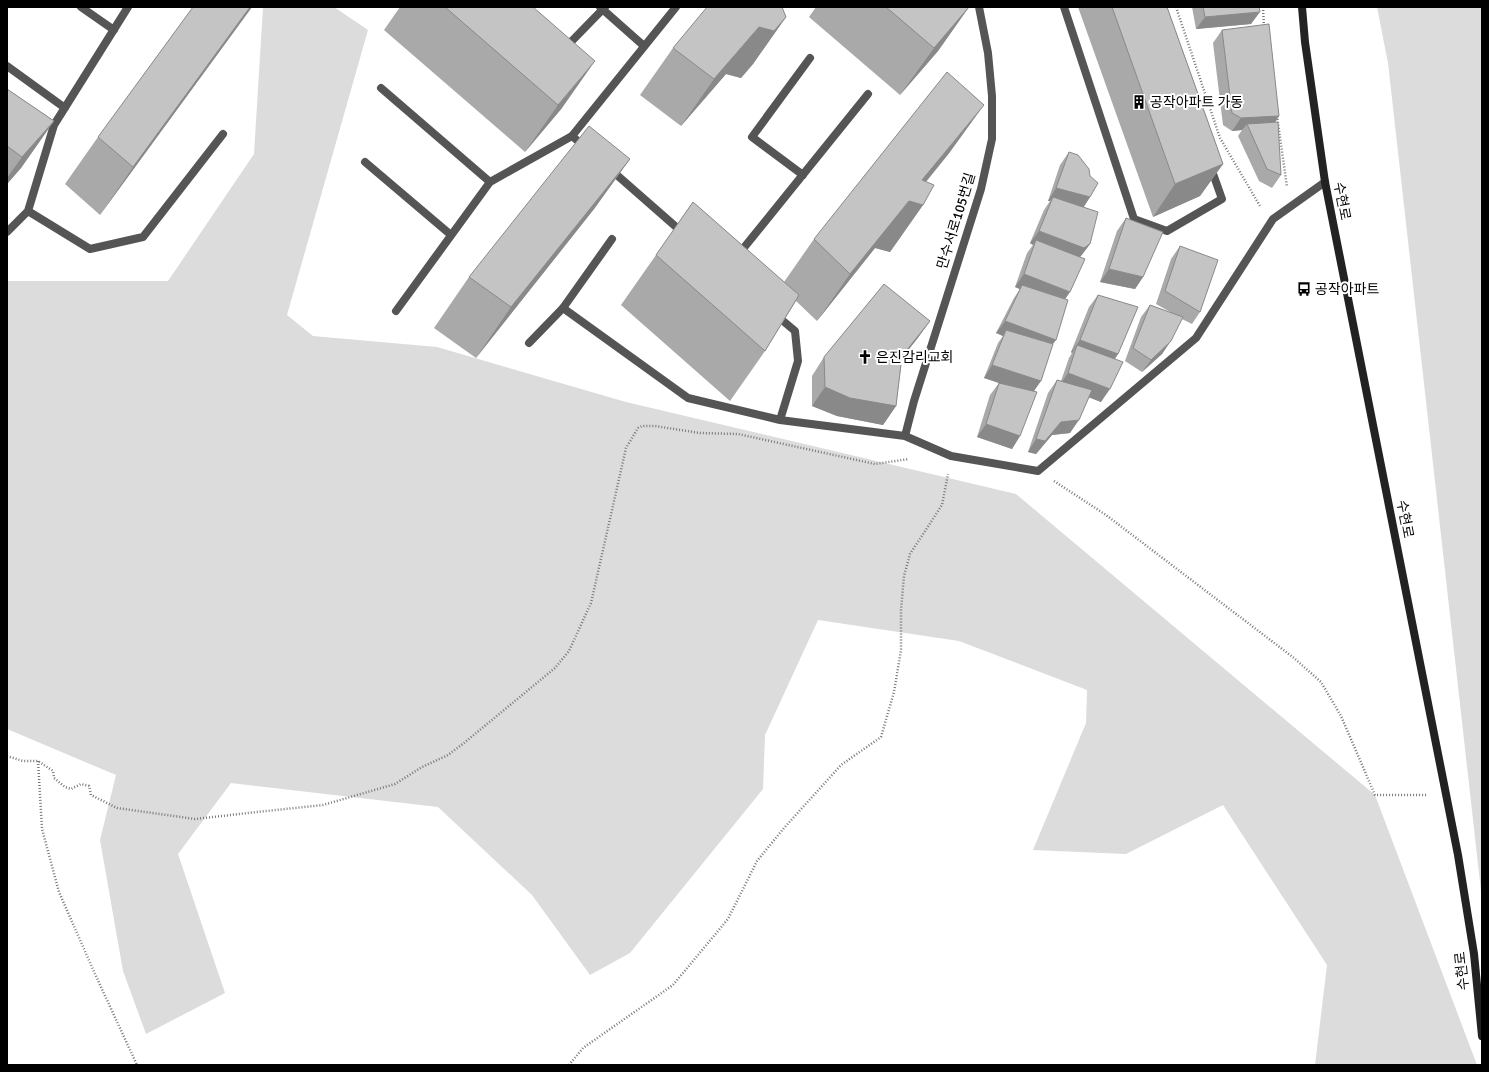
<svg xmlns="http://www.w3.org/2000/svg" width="1489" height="1072" font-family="Signika,'Noto Sans KR',sans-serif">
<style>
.green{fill:#dcdcdc}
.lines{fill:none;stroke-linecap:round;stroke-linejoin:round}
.path{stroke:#777;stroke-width:2.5;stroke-dasharray:1 2;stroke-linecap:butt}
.lane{stroke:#555;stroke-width:8}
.street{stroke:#555;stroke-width:8}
.secondary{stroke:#222;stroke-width:8}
.wall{fill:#a9a9a9}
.shaded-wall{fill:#898989}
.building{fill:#c4c4c4;stroke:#898989}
.labels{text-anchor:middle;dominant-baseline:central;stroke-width:4;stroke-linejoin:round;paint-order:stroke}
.poi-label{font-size:14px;fill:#000;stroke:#fff;text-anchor:start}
.street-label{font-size:14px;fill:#000;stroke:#fff}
</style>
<rect width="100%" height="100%" fill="#fff"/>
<path class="green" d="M263 7H334L368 30 287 315 313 336 437 347 626 402 1016 494 1375 795 1477 1065H1315L1327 965 1223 805 1126 854 1033 850 1086 723 1087 690 959 641 818 620 765 735 763 789 630 953 590 975 532 895 438 807 231 783 178 854 225 993 146 1034 123 971 100 840 116 775 7 729V281H168L254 154Z
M1377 7H1482V900L1388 63Z"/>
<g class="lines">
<path class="path" d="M1176 7 1220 138 1260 206
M1263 7 1264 28
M1277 116 1287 187
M1054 481 1106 515 1294 658 1321 682 1341 716 1375 795H1428
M7 756 23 761H38L53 771 54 778 65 787 71 789 81 784 89 786 91 795 117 808 195 819 257 812 323 805 395 784 422 767 448 755 464 743 555 668 569 651 591 603 626 448 638 428 642 426H655L700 433 738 434 875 464 909 459
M38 761 42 829 59 892 95 974 137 1065
M569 1065 583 1048 673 985 728 919 757 861 784 828 841 765 881 737 894 692 901 650V610L904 576 910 554 942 505 948 474"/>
<path class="lane" d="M81 7 114 30
M600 7 644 46
M1064 7 1134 219 1167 231 1222 199 1211 168
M565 48 605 7
M7 66 65 108
M381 88 490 182
M365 162 451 235
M803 175 752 137 810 58
M28 211 90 249 143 237 223 134
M7 232 28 211 54 125 128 7
M738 255 868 94
M396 311 490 182 572 136
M529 343 563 308 612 239"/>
<path class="street" d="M585 147 572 136 676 7
M610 169 683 233
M563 308 688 398 780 420 905 436 951 456 1038 471 1196 338 1273 219 1325 182
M776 315 795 331 798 361 780 420
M905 436 914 401 981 189 992 139V96L988 53 979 7"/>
<path class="secondary" d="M1302 7 1305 42 1325 182 1458 855 1474 954 1482 1036"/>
</g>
<path class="wall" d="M252 7 100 215 65 184 98 137Z
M400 7H533L562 108 525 152 384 30Z
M816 7H969L938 51 900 95 809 17Z
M1078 7H1167L1223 164 1200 196 1153 217Z
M1192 7H1259L1251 24 1196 29Z
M786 17 753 64 741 78 726 74 681 126 640 95 673 48Z
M1222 30 1279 116 1275 123 1281 175 1272 188 1259 181 1238 136 1242 130 1232 131 1223 125 1213 43Z
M7 89 54 121 21 168 7 184Z
M950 152 926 182 923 205 890 252 875 248 817 321 796 301 765 351 730 401 621 305 693 202 784 282 814 239Z
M1069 152 1090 197 1083 207 1090 244 1080 257 1065 299 1053 344 1034 391 1020 436 1012 449 977 437 990 395 999 383 984 378 998 343 1003 336 996 333 1014 298 1020 289 1015 287 1027 253 1033 245 1030 243 1044 210 1050 201H1048L1060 165Z
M630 159 594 209 476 358 434 328 469 277Z
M1126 218 1143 277 1135 289 1100 282 1117 231Z
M1180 246 1200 312 1192 324 1182 319 1162 354 1142 372 1125 361 1141 317 1150 305 1172 313 1156 304 1171 259Z
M1098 295 1118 354 1115 359 1101 402 1089 397 1070 433 1052 435 1036 454 1028 452 1048 393 1057 380 1061 381 1069 358 1072 353 1071 352 1089 307Z
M930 321 917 339 902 358 896 406 883 425 837 416 812 406V376L824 357Z"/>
<path class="shaded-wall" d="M250 7H252L100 215 133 167Z
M777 7 786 17 753 64 741 78 726 74 681 126 714 79Z
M969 7 938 51 900 95 934 48Z
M1260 12 1251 24 1196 29 1205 17Z
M595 61 562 108 525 152 558 105Z
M984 105 950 152 910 201 923 205 890 252 875 248 817 321 850 274 922 180Z
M1279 116 1270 129 1247 124 1242 130 1232 131 1241 118Z
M54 121 21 168 7 184V178L22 157Z
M630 159 594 209 476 358 511 307Z
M1223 164 1200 196 1153 217 1175 184Z
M1056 188 1090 197 1082 210 1053 197 1050 201H1048Z
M1039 231 1090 244 1081 256 1075 261 1036 240 1033 245 1030 243Z
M1109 269 1143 277 1135 289 1100 282Z
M1024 274 1070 292 1062 304 1022 285 1020 289 1015 287Z
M930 321 917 339 889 374 902 356Z
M1005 321 1056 340 1047 352 1006 330 1003 336 996 333Z
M1080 340 1118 354 1109 367 1077 345 1072 353 1071 352Z
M1171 341 1162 354 1142 372 1151 360Z
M992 365 1041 381 1032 394 984 378Z
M1068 373 1110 389 1101 402 1059 386Z
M825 387 896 406 883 425 837 416 812 406Z
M1079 420 1070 433 1052 435 1036 454 1028 452 1036 439 1061 422Z
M986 424 1020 436 1012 449 977 437Z"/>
<path class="building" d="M193 7H250L133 167 98 137Z
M445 7H533L595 61 558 105Z
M707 7H782L786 17 774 31 759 27 714 79 673 48Z
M886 7H969L934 48Z
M1112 7H1167L1223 164 1175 184Z
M1203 7H1259L1260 12 1205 17Z
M1269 24 1279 116 1241 118 1232 113 1222 30Z
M947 72 984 105 922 180 934 185 923 205 909 201 850 274 814 239Z
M7 89 54 121 22 157 7 146Z
M1278 122 1281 175 1267 169 1247 124Z
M589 126 630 159 511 307 469 277Z
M1069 152 1078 155 1089 169 1090 176 1098 183 1090 197 1056 188Z
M1053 197 1098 212 1090 244 1084 248 1039 231Z
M693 202 799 295 765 351 656 255Z
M1126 218 1163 232 1143 277 1109 269Z
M1036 240 1085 259 1070 292 1024 274Z
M1180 246 1218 260 1200 312 1165 291Z
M884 284 930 321 902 356 896 406 850 398 825 387 824 357Z
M1022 285 1068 300 1056 340 1005 321Z
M1098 295 1138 307 1118 354 1080 340Z
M1150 305 1183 317 1171 341 1151 360 1133 348Z
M1006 330 1053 344 1041 381 992 365Z
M1077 345 1123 362 1110 389 1068 373Z
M1057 380 1092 390 1079 420 1061 422 1045 441 1036 439Z
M999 383 1037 392 1020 436 986 424Z"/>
<defs>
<symbol id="building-bare" viewBox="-9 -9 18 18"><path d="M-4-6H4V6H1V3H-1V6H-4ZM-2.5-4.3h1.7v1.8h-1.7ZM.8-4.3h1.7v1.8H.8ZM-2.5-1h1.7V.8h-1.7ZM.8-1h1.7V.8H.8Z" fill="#000" stroke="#fff" stroke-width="2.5" paint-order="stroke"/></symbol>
<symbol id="bus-bare" viewBox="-9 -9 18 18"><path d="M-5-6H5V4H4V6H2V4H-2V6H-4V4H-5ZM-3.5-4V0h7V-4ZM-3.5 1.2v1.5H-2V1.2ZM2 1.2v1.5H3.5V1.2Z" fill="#000" stroke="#fff" stroke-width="2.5" paint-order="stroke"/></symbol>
<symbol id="church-bare" viewBox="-9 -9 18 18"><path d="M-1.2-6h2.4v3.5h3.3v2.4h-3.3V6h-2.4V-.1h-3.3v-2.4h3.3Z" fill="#000" stroke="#fff" stroke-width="2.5" paint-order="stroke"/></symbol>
</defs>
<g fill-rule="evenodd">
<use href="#building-bare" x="1129" y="92" width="20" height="20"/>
<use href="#bus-bare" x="1294" y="279" width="20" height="20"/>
<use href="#church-bare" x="855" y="347" width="20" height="20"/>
</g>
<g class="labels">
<g class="poi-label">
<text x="1150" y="102">공작아파트 가동</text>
<text x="1315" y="289">공작아파트</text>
<text x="876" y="357">은진감리교회</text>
</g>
<g class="street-label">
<text transform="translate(1342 201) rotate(79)">수현로</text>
<text transform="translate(956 221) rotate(-73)">만수서로105번길</text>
<text transform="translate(1405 519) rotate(79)">수현로</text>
<text transform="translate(1462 971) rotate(-96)">수현로</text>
</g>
</g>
<rect width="1489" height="1072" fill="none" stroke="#000000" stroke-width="16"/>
</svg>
